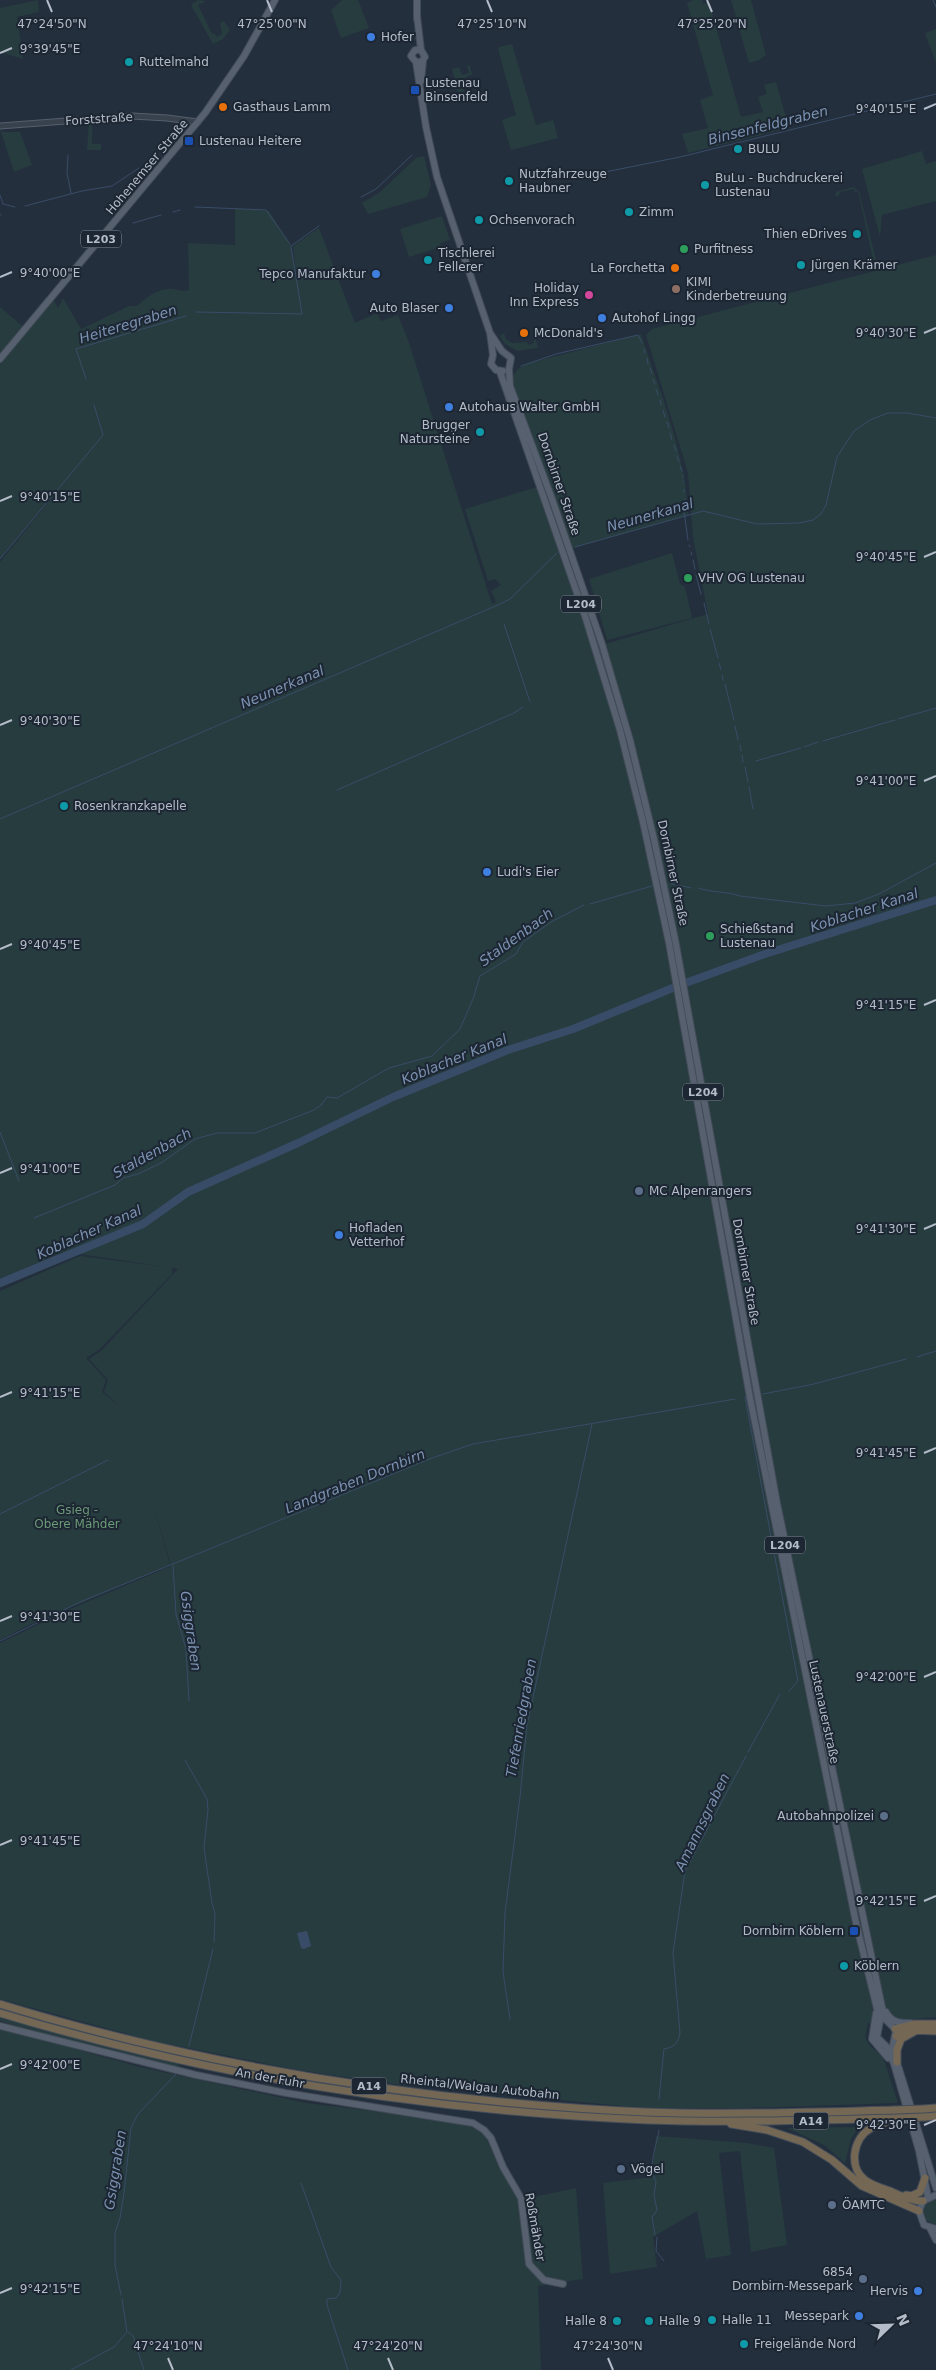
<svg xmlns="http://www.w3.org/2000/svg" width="936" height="2370" font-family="'DejaVu Sans',sans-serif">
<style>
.green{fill:#263c3f;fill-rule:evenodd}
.water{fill:#394c67}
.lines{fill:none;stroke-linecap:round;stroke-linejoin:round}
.stream{stroke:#394c67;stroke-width:1}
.river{stroke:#394c67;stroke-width:8}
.minor-casing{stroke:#565f6c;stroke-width:7}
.major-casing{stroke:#414a57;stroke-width:8}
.highway-casing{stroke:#434c59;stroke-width:9}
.minor{stroke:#38414e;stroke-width:5}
.major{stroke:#56606e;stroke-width:6}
.highway{stroke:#746855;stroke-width:7}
.highway-bridge-casing{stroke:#434c59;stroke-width:9;stroke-linecap:butt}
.highway-bridge{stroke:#746855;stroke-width:7}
.ticks{fill:none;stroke:#b4bcc9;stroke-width:2}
.shop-dot{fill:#3f7fe0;stroke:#1d2633;stroke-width:2}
.culture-dot{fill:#0f9aa8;stroke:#1d2633;stroke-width:2}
.transit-dot{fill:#1a4fb4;stroke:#1d2633;stroke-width:2}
.food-dot{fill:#e8710a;stroke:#1d2633;stroke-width:2}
.leisure-dot{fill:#2e9e5b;stroke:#1d2633;stroke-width:2}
.education-dot{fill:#8d6e63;stroke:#1d2633;stroke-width:2}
.hotel-dot{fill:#d1479c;stroke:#1d2633;stroke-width:2}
.service-dot{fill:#5c6f8a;stroke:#1d2633;stroke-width:2}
.labels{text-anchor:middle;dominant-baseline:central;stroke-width:4;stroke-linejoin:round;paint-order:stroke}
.shield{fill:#1d2633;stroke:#878f9c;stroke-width:1}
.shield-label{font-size:11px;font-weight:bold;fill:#b4bcc9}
.poi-label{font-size:12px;fill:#b4bcc9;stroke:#1d2633;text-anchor:start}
.street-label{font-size:12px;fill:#b4bcc9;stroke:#1d2633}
.park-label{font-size:12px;fill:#6b9a76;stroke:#1d2633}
.water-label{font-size:14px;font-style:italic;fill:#7c92b1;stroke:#1d2633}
.ticks-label{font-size:12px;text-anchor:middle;fill:#b4bcc9;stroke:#1d2633;stroke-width:4;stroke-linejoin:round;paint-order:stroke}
</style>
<rect width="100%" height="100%" fill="#242f3e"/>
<path class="green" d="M38 0 39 12 17 17 23 59 0 52V8Z
M198 0 206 1 198 5 212 34 214 33 217 37 222 34 220 23 224 21 230 30 223 39 213 44 191 5Z
M342 0H358L369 28 341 38 331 10Z
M693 0H702L703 4 709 2 741 117 763 112 758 97 767 94 764 85 776 82 789 128 688 153 682 134 708 128 700 100 713 95 687 3Z
M731 0H751L766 55 759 60 749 63Z
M936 29V63L925 33Z
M512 44 536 125 553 120 558 138 511 150 502 120 516 115 498 49 499 47Z
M470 65 472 74 461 80 465 95 476 94 477 97 460 100 452 69 459 67 462 75 469 73 467 66Z
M99 121 93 122 92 125V144H101V150H87L89 122Z
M0 129 3 132H20L32 165 14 172Z
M922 151 926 164 936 161V201L882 215 880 237 862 169Z
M424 156 431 185 427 197 368 214 362 203 379 193 416 158Z
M853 187 859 191 877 264H874L858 191 855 192 854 189 840 192 838 197 835 195 836 192Z
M235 208 269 211 291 246 296 274 293 246 319 228 355 323 377 313 381 321 398 315 408 340 492 604 496 602 491 591 501 585 495 579 488 581 465 509 537 487 598 646 708 614 693 537 688 473 646 335 652 329 936 255V897L772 949 673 985 674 989 822 939 936 902V2017L868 2023 865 2037 870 2046 881 2055 885 2063 898 2103 743 2108H644L392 2084 298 2070 153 2041 0 1999V1643L66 1611 171 1566 149 1489 170 1565 29 1625 0 1640V1291L80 1256 166 1267 80 1254 0 1288V562L63 484 0 559V307L26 329 53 299 58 308 63 298 81 329 129 306H137C145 298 160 287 173 289 180 290 182 292 189 290L188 243 235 245ZM172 1268 178 1269 101 1351 89 1359 108 1380 104 1392 119 1406 102 1392 106 1380 86 1358 100 1349 172 1274Z
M442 216 450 240 440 243 441 247 409 257 400 229Z
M504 333 506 339 512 343 527 342 528 345 534 343V340H536L538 348 517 351 504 343 500 336Z
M641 334C660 393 686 453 688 515L572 548 511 383C513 372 519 367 529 363Z
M672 553 680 584 685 587 692 618 607 640 589 579Z
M0 2018 179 2064 178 2067C118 2053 58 2039 0 2021Z
M0 2028 140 2067 306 2103 398 2114 468 2125 481 2131 489 2141 497 2162 517 2197 528 2198 576 2188 583 2279 538 2286 541 2370H0Z
M859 2127 851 2139 845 2163 824 2145 787 2128Z
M656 2136 747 2143 774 2148 787 2245 751 2252 740 2151 719 2153 731 2255 706 2259 697 2211 653 2237 657 2267 610 2274 603 2183 652 2177Z
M936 2199V2225L926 2220 923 2213 926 2204Z"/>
<path class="water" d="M307 1931 311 1946 304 1949 301 1948 297 1933Z"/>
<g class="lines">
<path class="stream" d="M933 0 936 7
M68 155 67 173 71 193
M605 172 680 157 936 94
M0 195 3 204 15 207
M361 197 376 189 412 155
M25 206 82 191 112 186 139 168
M195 207 266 210 290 244
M173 212 180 210
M0 215H1
M133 223 161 215
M196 312 302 314 291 246 319 226
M644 349 645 353
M647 358 648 364
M521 366 556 354 638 335 642 343
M650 368 652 374
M86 379 76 349 186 316
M653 379 655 384
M656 389 658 395
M660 400 661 405
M663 410 665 417
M667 422 669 428
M670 433 672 440
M674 445 676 451
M677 456 679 462
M680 466 682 471
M683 476V477
M683 481 684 482
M684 490V492
M685 499V502
M684 511 688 540
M689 545 690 547
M575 547 703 511 757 524 799 523 813 520 821 514 826 505 837 457 854 431 870 420 888 413H907L936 418
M691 552 692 555
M0 559 103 435 94 405
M693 560 695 569
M696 575 701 594
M704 603 709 624
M504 624 530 702
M710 629 718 658
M719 663 721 670
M722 675 723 680
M725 684 734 720
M898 719 936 708
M735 726 738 740
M823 741 895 720
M740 745 741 751
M804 747 818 742
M742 755 743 762
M756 761 801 748
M745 767 748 782
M749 787 753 809
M337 790 514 713 523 707
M0 819 498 605 510 599 557 553
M669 883 691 888
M698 888C713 893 726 891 740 896L826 906 855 903 879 894 936 863
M590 904 652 886
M0 1132 19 1181
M34 1218 115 1185 123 1178 138 1174 161 1163 195 1139 217 1133H255L314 1110 321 1105 327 1097 337 1098 389 1068 432 1056 460 1029 473 999 480 976 516 954 523 942 551 922 584 905
M917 1357 936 1351
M763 1394 814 1384 906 1359
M745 1397 798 1681 789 1691
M0 1514 108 1460
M173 1566 176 1614 186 1649 189 1701
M0 1641 80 1602 432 1458 473 1444 735 1399
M748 1752 780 1694
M185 1760 207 1799 208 1810 204 1848 212 1903 215 1914 214 1942
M510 2019 503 1972 505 1913 520 1797 527 1725 592 1424
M189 2046 213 1949
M659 2099 664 2049C675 2047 678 2043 680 2033L673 1953 685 1871 746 1756
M301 2183 331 2267 341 2280 340 2293 336 2298 327 2299V2305L348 2370
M655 2235 652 2217 657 2210 654 2195 656 2181C647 2167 657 2145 659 2130
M657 2237 656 2251 664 2261
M121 2295 115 2265V2233L120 2218 124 2193 131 2128 138 2114 177 2073
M128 2332 133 2336 144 2370
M71 2370 114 2347 127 2332 122 2299"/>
<path class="river" d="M0 1283 143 1224 188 1192 298 1143 393 1097 508 1050 573 1029 680 985 765 954 936 900"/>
<defs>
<path id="minor" d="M0 126 132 116 167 118 198 122"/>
<path id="major" d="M417 0V19
M421 50H415L411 56 416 62 426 127 437 177 490 333 493 355 491 364 496 370 503 371
M416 62H421L425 57 421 50 417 16
M421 81 423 61
M490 333 502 351 511 358 509 369 510 386 552 499 602 644 630 740 654 839 675 939 777 1503 882 2007 885 2019 896 2030 893 2045 895 2056 936 2188
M0 359 205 113 244 56 275 0
M500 372 586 619 620 730 643 822 669 943 750 1398 856 1923 880 2021 877 2037 887 2047 894 2064 919 2151 928 2197
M886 2012C892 2023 900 2023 911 2023
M876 2013 872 2039 888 2058
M0 2026 196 2075 286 2093 473 2123 484 2130 491 2138 503 2167 521 2198 529 2264 544 2280 563 2284
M936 2195 923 2201 919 2211 924 2225 936 2229
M930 2228 936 2240"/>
<path id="highway" d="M0 2004C209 2068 427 2102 645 2112 728 2115 812 2112 895 2110
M0 2013C209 2076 429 2111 647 2120 731 2123 814 2120 898 2118
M895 2029 915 2024H936
M896 2036 910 2030 936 2031
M897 2062V2050L901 2039 917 2030
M923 2109 936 2108
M925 2117 936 2116
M893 2120C886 2123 878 2124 871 2128 853 2138 848 2167 865 2180 873 2186 882 2188 890 2191 901 2196 911 2201 923 2201
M731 2124 767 2130 803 2142 832 2160 862 2186 919 2211
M906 2195 911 2196 920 2192 925 2178"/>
</defs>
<use href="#minor" class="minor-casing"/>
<use href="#major" class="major-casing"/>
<use href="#highway" class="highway-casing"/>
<use href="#minor" class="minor"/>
<use href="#major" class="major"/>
<use href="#highway" class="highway"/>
<defs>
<path id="highway-bridge" d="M895 2110 923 2109
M898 2118 925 2117"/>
</defs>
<use href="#highway-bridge" class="highway-bridge-casing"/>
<use href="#highway-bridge" class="highway-bridge"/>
</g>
<path class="ticks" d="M47 0 52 12M267 0 272 12M487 0 492 12M707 0 712 12M0 53 12 48M924 109 936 104M0 277 12 272M924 333 936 328M0 501 12 496M924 557 936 552M0 725 12 720M924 781 936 776M0 949 12 944M924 1005 936 1000M0 1173 12 1168M924 1229 936 1224M0 1397 12 1392M924 1453 936 1448M0 1621 12 1616M924 1677 936 1672M0 1845 12 1840M924 1901 936 1896M0 2069 12 2064M924 2125 936 2120M0 2293 12 2288M168 2358 173 2370M388 2358 393 2370M608 2358 613 2370"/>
<g class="shop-dot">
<circle cx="371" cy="37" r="5"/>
<circle cx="376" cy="274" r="5"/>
<circle cx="449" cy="308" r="5"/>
<circle cx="602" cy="318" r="5"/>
<circle cx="449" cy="407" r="5"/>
<circle cx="487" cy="872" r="5"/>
<circle cx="339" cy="1235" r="5"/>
<circle cx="918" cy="2291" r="5"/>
<circle cx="859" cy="2316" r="5"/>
</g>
<g class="culture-dot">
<circle cx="129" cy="62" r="5"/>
<circle cx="738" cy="149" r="5"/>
<circle cx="509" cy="181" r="5"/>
<circle cx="705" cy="185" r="5"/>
<circle cx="629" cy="212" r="5"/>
<circle cx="479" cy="220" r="5"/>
<circle cx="857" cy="234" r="5"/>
<circle cx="428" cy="260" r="5"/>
<circle cx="801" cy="265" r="5"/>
<circle cx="480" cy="432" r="5"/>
<circle cx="64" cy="806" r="5"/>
<circle cx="844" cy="1966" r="5"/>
<circle cx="712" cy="2320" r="5"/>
<circle cx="617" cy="2321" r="5"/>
<circle cx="649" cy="2321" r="5"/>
<circle cx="744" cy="2344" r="5"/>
</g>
<g class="transit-dot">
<rect x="410" y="85" width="10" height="10" rx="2.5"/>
<rect x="184" y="136" width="10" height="10" rx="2.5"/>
<rect x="849" y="1926" width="10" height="10" rx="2.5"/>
</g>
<g class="food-dot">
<circle cx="223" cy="107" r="5"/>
<circle cx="675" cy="268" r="5"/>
<circle cx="524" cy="333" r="5"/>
</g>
<g class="leisure-dot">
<circle cx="684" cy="249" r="5"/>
<circle cx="688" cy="578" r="5"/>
<circle cx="710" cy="936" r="5"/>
</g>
<circle class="education-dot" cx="676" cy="289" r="5"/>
<circle class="hotel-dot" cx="589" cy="295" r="5"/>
<g class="service-dot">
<circle cx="639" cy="1191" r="5"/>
<circle cx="884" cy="1816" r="5"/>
<circle cx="621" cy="2169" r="5"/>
<circle cx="832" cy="2205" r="5"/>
<circle cx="863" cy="2279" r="5"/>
</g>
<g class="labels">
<g class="shield">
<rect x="81" y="230.5" width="40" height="17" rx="4"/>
<rect x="561" y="595.5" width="40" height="17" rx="4"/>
<rect x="683" y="1083.5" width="40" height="17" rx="4"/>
<rect x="765" y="1536.5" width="40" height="17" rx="4"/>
<rect x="351.5" y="2077.5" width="35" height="17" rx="4"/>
<rect x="793.5" y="2112.5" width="35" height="17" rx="4"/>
</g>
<g class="shield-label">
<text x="101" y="239">L203</text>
<text x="581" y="604">L204</text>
<text x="703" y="1092">L204</text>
<text x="785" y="1545">L204</text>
<text x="369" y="2086">A14</text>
<text x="811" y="2121">A14</text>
</g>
<g class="poi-label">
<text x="381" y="37">Hofer</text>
<text x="139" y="62">Ruttelmahd</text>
<text x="425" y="83">Lustenau<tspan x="425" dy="14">Binsenfeld</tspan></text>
<text x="233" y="107">Gasthaus Lamm</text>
<text x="199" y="141">Lustenau Heitere</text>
<text x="748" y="149">BULU</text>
<text x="519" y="174">Nutzfahrzeuge<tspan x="519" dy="14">Haubner</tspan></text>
<text x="715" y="178">BuLu - Buchdruckerei<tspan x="715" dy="14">Lustenau</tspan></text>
<text x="639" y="212">Zimm</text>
<text x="489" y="220">Ochsenvorach</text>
<text x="847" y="234" text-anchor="end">Thien eDrives</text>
<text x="694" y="249">Purfitness</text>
<text x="438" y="253">Tischlerei<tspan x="438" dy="14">Fellerer</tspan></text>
<text x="811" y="265">Jürgen Krämer</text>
<text x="665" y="268" text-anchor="end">La Forchetta</text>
<text x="366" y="274" text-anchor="end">Tepco Manufaktur</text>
<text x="686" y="282">KIMI<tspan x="686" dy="14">Kinderbetreuung</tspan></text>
<text x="579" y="288" text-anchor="end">Holiday<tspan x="579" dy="14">Inn Express</tspan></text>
<text x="439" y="308" text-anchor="end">Auto Blaser</text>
<text x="612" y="318">Autohof Lingg</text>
<text x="534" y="333">McDonald's</text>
<text x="459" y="407">Autohaus Walter GmbH</text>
<text x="470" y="425" text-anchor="end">Brugger<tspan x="470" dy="14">Natursteine</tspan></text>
<text x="698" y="578">VHV OG Lustenau</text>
<text x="74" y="806">Rosenkranzkapelle</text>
<text x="497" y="872">Ludi's Eier</text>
<text x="720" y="929">Schießstand<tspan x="720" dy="14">Lustenau</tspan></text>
<text x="649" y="1191">MC Alpenrangers</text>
<text x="349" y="1228">Hofladen<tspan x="349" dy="14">Vetterhof</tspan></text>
<text x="874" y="1816" text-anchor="end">Autobahnpolizei</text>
<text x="844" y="1931" text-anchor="end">Dornbirn Köblern</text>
<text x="854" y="1966">Köblern</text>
<text x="631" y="2169">Vögel</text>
<text x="842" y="2205">ÖAMTC</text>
<text x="853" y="2272" text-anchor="end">6854<tspan x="853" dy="14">Dornbirn-Messepark</tspan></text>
<text x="908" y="2291" text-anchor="end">Hervis</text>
<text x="849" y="2316" text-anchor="end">Messepark</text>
<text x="722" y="2320">Halle 11</text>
<text x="607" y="2321" text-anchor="end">Halle 8</text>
<text x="659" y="2321">Halle 9</text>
<text x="754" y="2344">Freigelände Nord</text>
</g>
<g class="street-label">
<text transform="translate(99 119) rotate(-4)">Forststraße</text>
<text transform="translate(147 167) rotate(-50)">Hohenemser Straße</text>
<text transform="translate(559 484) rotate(71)">Dornbirner Straße</text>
<text transform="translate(673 873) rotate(78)">Dornbirner Straße</text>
<text transform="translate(746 1272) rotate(80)">Dornbirner Straße</text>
<text transform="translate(824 1712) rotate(78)">Lustenauerstraße</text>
<text transform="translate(270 2078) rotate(10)">An der Fuhr</text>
<text transform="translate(480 2087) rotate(6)">Rheintal/Walgau Autobahn</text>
<text transform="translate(535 2227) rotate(80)">Roßmähder</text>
</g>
<g class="park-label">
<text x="77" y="1510">Gsieg -<tspan x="77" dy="14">Obere Mähder</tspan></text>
</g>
<g class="water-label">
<text transform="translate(768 125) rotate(-14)">Binsenfeldgraben</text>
<text transform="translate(128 324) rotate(-17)">Heiteregraben</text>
<text transform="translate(650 515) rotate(-16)">Neunerkanal</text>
<text transform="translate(282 687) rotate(-23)">Neunerkanal</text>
<text transform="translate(864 910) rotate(-18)">Koblacher Kanal</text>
<text transform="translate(516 937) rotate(-36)">Staldenbach</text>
<text transform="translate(454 1059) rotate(-22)">Koblacher Kanal</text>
<text transform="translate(152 1153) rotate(-29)">Staldenbach</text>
<text transform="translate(89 1232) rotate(-24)">Koblacher Kanal</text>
<text transform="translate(355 1481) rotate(-22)">Landgraben Dornbirn</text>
<text transform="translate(191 1631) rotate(82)">Gsiggraben</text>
<text transform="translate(521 1718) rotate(-80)">Tiefenriedgraben</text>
<text transform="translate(702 1822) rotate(-64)">Amannsgraben</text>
<text transform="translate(115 2170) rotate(-81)">Gsiggraben</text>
</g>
</g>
<g class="ticks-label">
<text x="52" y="28">47°24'50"N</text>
<text x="272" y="28">47°25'00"N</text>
<text x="492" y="28">47°25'10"N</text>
<text x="712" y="28">47°25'20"N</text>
<text x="50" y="53">9°39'45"E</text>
<text x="886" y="113">9°40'15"E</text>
<text x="50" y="277">9°40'00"E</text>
<text x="886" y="337">9°40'30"E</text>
<text x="50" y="501">9°40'15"E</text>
<text x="886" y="561">9°40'45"E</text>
<text x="50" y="725">9°40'30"E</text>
<text x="886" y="785">9°41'00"E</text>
<text x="50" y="949">9°40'45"E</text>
<text x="886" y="1009">9°41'15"E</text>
<text x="50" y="1173">9°41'00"E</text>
<text x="886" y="1233">9°41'30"E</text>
<text x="50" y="1397">9°41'15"E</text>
<text x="886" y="1457">9°41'45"E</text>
<text x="50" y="1621">9°41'30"E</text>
<text x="886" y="1681">9°42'00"E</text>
<text x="50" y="1845">9°41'45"E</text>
<text x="886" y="1905">9°42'15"E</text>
<text x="50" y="2069">9°42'00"E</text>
<text x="886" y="2129">9°42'30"E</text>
<text x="50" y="2293">9°42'15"E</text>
<text x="168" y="2350">47°24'10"N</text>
<text x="388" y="2350">47°24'20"N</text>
<text x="608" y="2350">47°24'30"N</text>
</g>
<g transform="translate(891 2325) rotate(67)" stroke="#1d2633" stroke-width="4" paint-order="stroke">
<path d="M0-4L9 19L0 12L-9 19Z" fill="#b4bcc9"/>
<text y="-8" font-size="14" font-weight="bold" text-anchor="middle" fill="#b4bcc9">N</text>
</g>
</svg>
